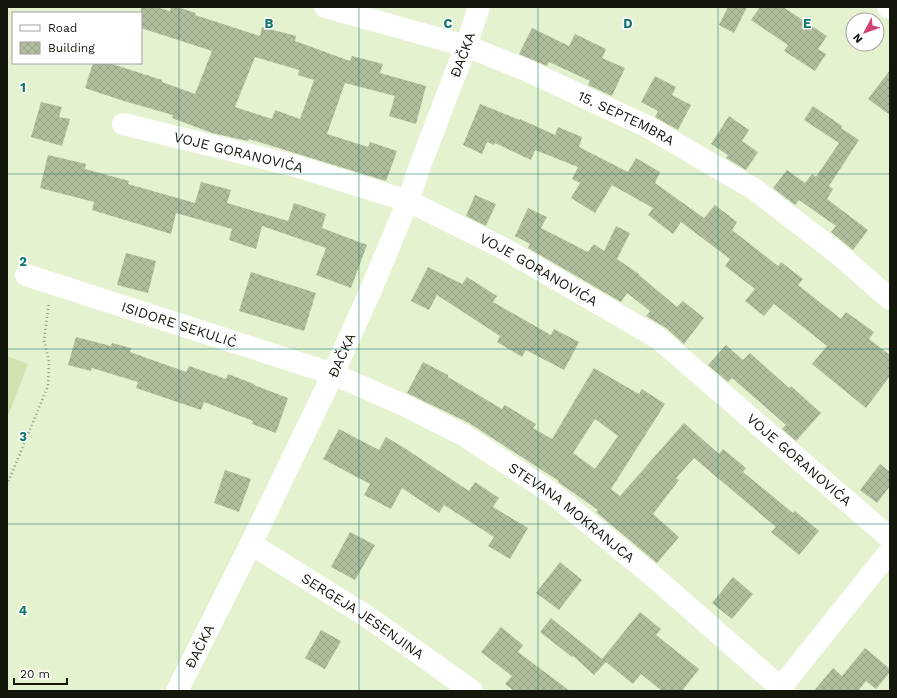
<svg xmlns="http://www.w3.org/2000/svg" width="897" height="698" font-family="'Work Sans',sans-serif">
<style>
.green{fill:#d0e3af}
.building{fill:url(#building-cross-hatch);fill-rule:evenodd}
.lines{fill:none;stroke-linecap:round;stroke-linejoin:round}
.path{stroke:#8e977f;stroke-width:2.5;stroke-dasharray:1 3;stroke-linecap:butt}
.minor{stroke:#fff;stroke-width:22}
.grid{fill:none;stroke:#0f766e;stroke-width:1;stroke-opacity:0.55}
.labels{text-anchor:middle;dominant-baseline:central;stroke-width:3;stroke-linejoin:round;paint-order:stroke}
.street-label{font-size:14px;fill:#13170c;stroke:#fff}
.grid-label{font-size:13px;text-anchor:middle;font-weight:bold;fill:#0f766e;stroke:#fff;stroke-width:3;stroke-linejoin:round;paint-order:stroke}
</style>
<defs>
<pattern id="building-cross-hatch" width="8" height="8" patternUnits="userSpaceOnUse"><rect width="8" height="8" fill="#b1be9d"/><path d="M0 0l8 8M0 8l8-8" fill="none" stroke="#97a386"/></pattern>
</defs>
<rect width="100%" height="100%" fill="#e5f2d0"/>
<path class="green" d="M7 356 28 364 7 418Z"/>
<path class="building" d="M141 7H156L170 11 171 7H177L196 13 195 15 260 36 262 27 296 36 295 41 350 61 352 56 383 64 380 73 426 86 416 124 389 116 395 96 345 83 327 134 368 147 370 142 397 151 386 181 249 139 248 141 212 133 172 118 173 115 124 101 85 88 93 63H109L162 80V82L195 94 212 51 141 28ZM255 57 299 70 298 75 314 80 300 119 275 110 272 119 235 107Z
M728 7H747L734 33 719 25Z
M760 7H783L827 36 818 49 826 54 815 71 784 51 788 45 751 20Z
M532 28 569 46 575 34 606 49 602 58 625 68 612 96 588 85 590 81 549 62 547 66 519 54Z
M890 70V115L868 99Z
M655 76 676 87 672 95 691 105 678 130 655 117 658 111 641 102Z
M41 102 62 107 59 117 70 119 62 146 31 137Z
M480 104 520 120V119L555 135 558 127 582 137 579 147 628 172 636 158 660 172 655 183 704 218 715 205 737 222 732 230 778 266 781 262 803 279 798 285 841 319 846 312 874 332 869 339 890 355V376L866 408 812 364 827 346 774 304 764 316 745 301 755 289 725 266 730 259 681 222 673 234 648 215 653 208 612 185 595 213 571 198 580 183 572 179 578 167 535 150 531 160 495 143 494 145 487 142 482 154 463 145Z
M813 106 842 126 841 128 859 140 829 186 833 189 827 199 868 230 853 250 831 232 836 226 799 200 795 205 773 188 787 170 805 183 812 174 816 177 839 143 804 120Z
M729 116 749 130 742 141 758 152 746 170 726 158 728 155 711 144Z
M48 155 86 164 85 169 129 181 128 184 195 203 201 182 231 190 227 203 288 221 294 203 326 214 322 228 367 245 351 288 316 275 326 248 262 226 256 249 229 240 232 229 176 213 171 234 92 210 94 202 40 188Z
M475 195 496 204 486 226 466 216Z
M528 208 547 217 541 228 588 252 594 244 604 251 616 226 630 233 617 259 639 274V275L677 307 683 301 704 318 684 344 666 328 646 316 650 311 627 293 621 302 528 248 530 244 515 236Z
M126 253 156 261 148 293 117 285Z
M428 267 462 284 467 277 497 296 493 302 551 335 554 329 579 342 564 370 526 350 522 357 497 342 500 336 437 295 429 310 411 301Z
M251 272 316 293 304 331 239 311Z
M76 337 111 346 112 343 131 348 130 352 186 372 189 366 226 379 228 374 254 384V385L288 398 276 433 252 424 253 421 204 402 201 410 136 388 138 382 92 368 91 371 68 365Z
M726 345 743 360 750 353 789 388 791 386 821 413 796 441 782 429 786 425 732 378 728 382 708 365Z
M423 362 448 375V377L502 409 505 405 536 424 533 428 552 439 594 368 639 394 642 389 665 404 611 489 620 496 684 423 719 454 723 449 746 468 743 472 793 513 795 511 819 531 799 555 771 532 776 527 694 458 676 478 679 480 653 514 679 537 657 563 596 512 598 510 558 482 559 481 469 423 407 393ZM595 419 618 436 595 469 573 453Z
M339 429 379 450 386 437 406 449 469 491 475 482 499 498 493 507 528 528 510 559 488 546 494 537 444 505 439 513 402 488 391 509 364 495 370 484 323 459Z
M880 464 890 472V486L877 503 860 490Z
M225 470 251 479 239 512 214 503Z
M350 532 375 545 355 580 331 567Z
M560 562 582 580 559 610 536 593Z
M733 577 753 594 732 619 712 603Z
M640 612 661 629 656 635 699 669 682 691H662L641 674 633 684 606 662 594 675 573 656 572 657 540 632 551 618 602 659Z
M501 627 523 645 518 652 570 691H514L505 684 512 676 481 652Z
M321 630 341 641 325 669 305 658Z
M865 648 890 669V672L876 689 866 681 859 690V691H814L833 668 842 676Z"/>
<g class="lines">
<path class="path" d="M7 485 48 386 49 362 44 340 49 302"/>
<g class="minor">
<path id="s1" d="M325 7 466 46 526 70 646 126 754 189 836 252 890 299"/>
<path d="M888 7 890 8"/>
<path id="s2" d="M123 124 296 166 408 201 501 247 658 338 890 538"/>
<path id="s3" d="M26 275 333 374 408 407 465 436 553 494 653 576 784 691"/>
<path id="s4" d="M251 544 368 617 472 691"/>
<path id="s5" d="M177 691 251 544 333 374 370 292 408 201 421 163 466 46 479 7"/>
<path d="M778 691 890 551"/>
</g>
</g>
<path class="grid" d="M179 7V691M359 7V691M538 7V691M718 7V691M7 174H890M7 349H890M7 524H890"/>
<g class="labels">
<g class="street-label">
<text stroke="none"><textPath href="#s5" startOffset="698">ĐAČKA</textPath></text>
<text stroke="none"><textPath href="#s1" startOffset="322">15. SEPTEMBRA</textPath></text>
<text stroke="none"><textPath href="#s2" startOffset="119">VOJE GORANOVIĆA</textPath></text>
<text stroke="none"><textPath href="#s2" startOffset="443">VOJE GORANOVIĆA</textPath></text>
<text stroke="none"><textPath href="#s3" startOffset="161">ISIDORE SEKULIĆ</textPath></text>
<text stroke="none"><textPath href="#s5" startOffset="374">ĐAČKA</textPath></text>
<text stroke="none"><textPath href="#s2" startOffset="767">VOJE GORANOVIĆA</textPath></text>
<text stroke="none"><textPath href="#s3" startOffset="600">STEVANA MOKRANJCA</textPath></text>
<text stroke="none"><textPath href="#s4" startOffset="133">SERGEJA JESENJINA</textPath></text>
<text stroke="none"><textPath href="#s5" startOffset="50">ĐAČKA</textPath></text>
</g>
</g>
<g class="grid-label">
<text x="269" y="28">B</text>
<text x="448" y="28">C</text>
<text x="628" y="28">D</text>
<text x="807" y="28">E</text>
<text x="23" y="92">1</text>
<text x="23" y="266">2</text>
<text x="23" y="441">3</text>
<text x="23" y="615">4</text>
</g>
<rect width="897" height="698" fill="none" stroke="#13170c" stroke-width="16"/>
<rect x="12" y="12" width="130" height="52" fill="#ffffff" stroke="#a1a29e"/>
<rect x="20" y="25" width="20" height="6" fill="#ffffff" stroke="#a1a29e"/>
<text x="48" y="32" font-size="12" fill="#13170c">Road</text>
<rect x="20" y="42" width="20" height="12" fill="url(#building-cross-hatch)" stroke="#a1a29e"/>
<text x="48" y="52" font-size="12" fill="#13170c">Building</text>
<g transform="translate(865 32) rotate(229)"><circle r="19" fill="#ffffff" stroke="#a1a29e"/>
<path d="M0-3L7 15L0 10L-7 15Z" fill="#cf4272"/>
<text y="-6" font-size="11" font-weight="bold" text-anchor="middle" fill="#13170c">N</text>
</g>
<path d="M14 678v6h53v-6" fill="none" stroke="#13170c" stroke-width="2"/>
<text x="20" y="678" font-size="12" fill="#13170c" stroke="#ffffff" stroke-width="3" paint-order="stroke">20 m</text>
</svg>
